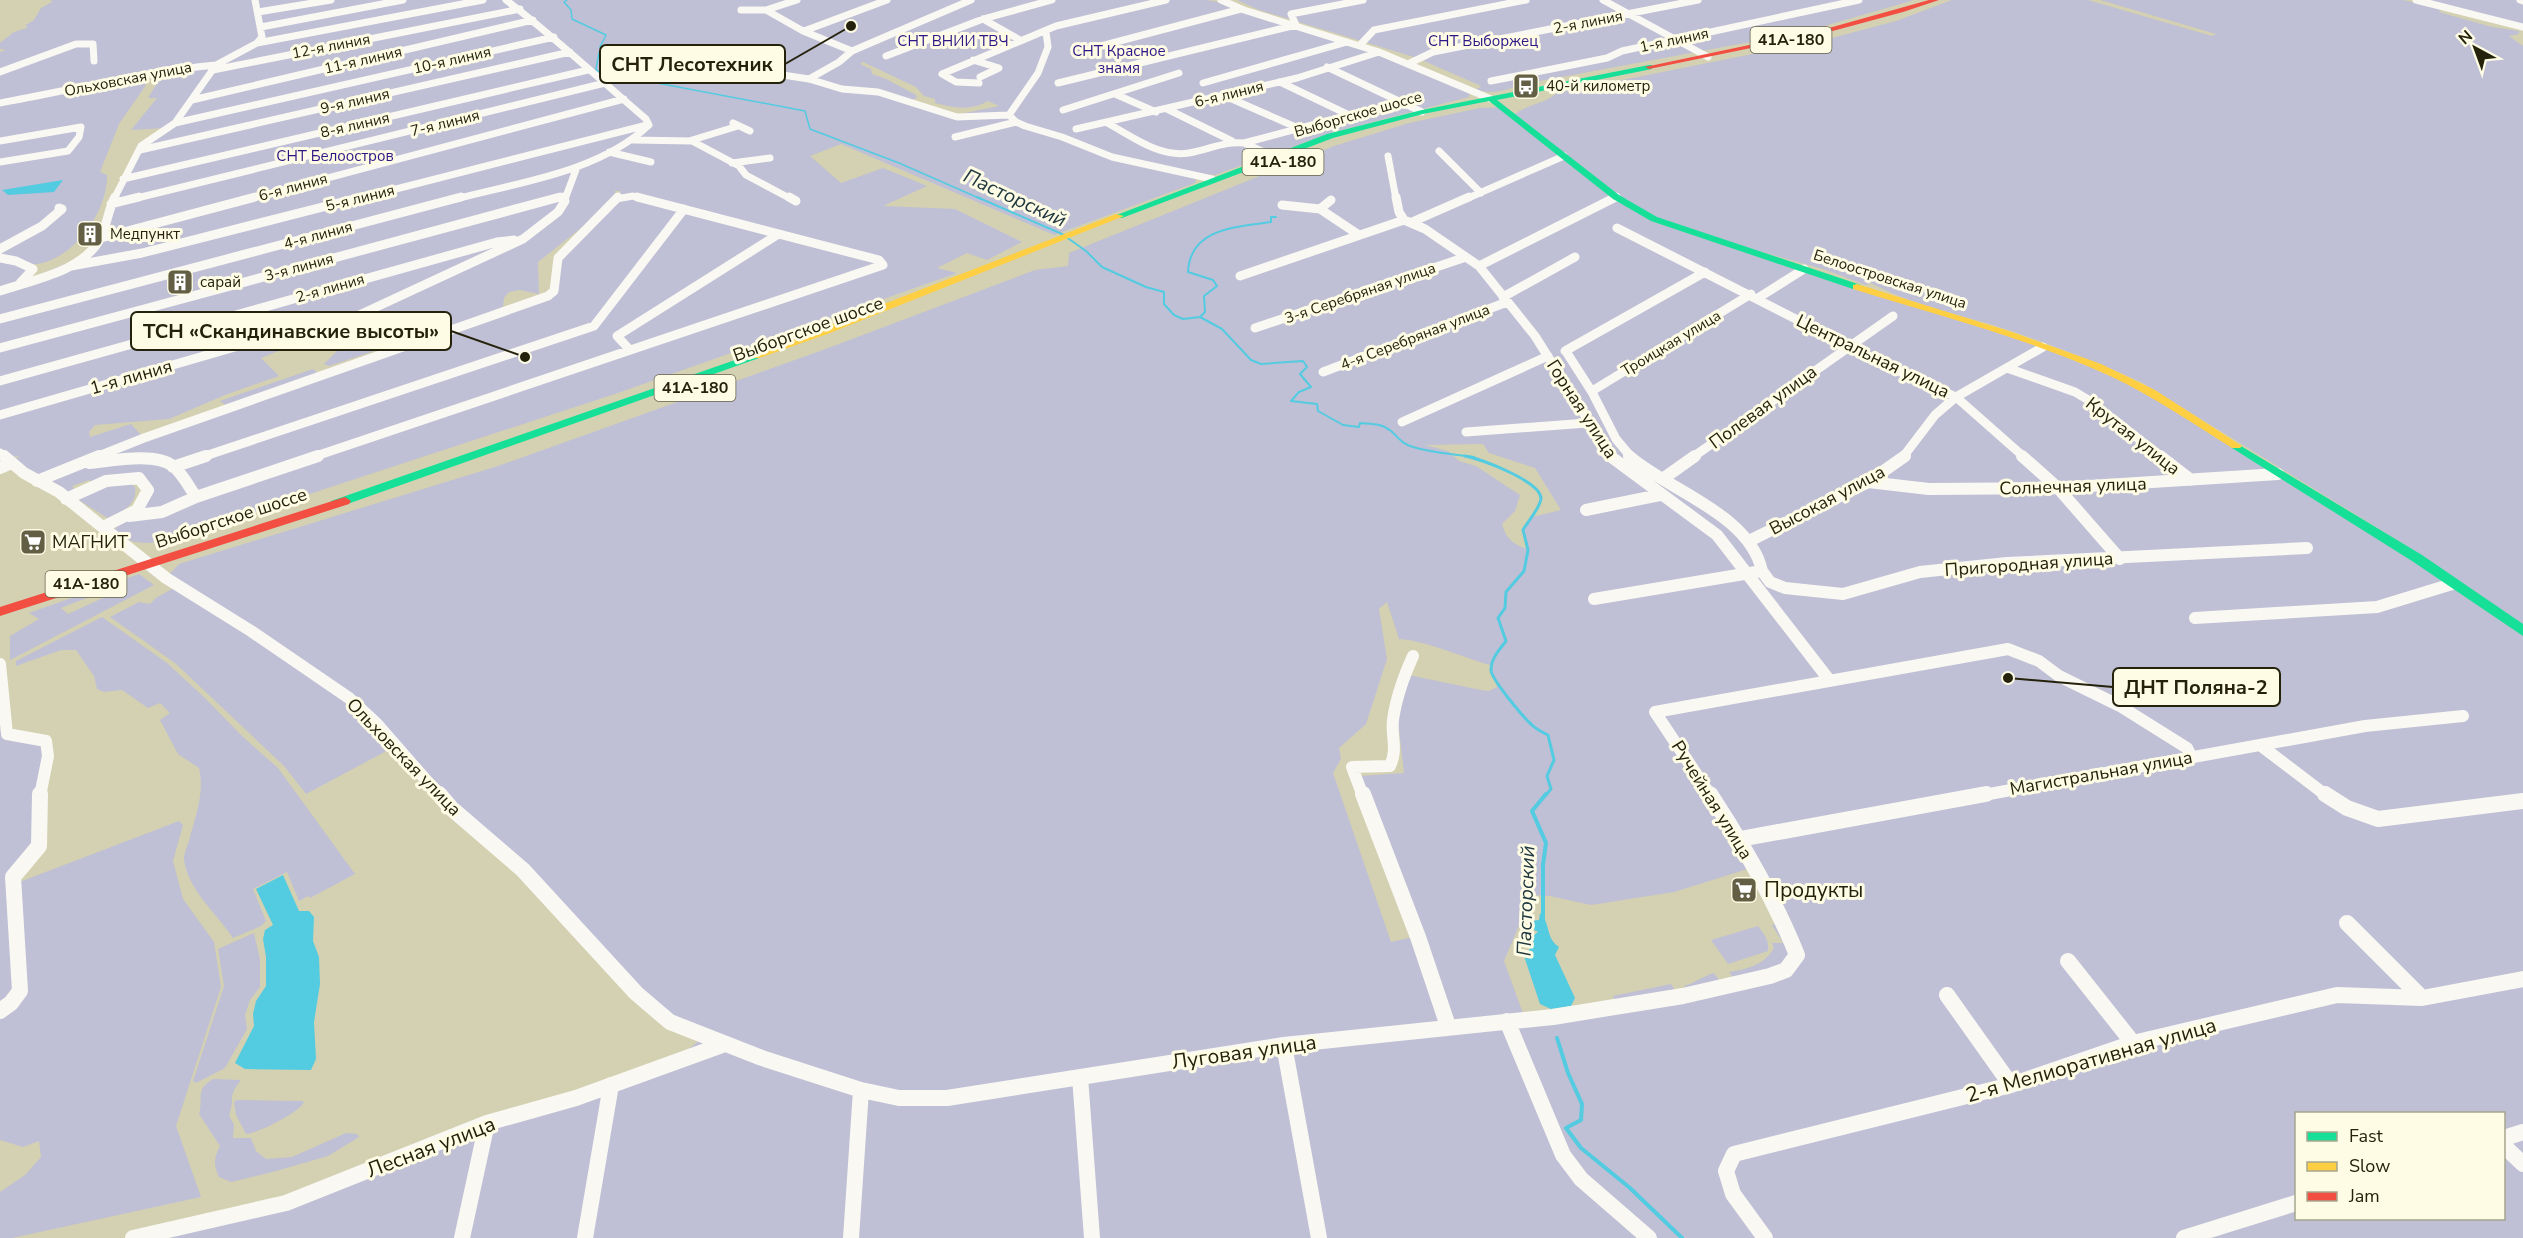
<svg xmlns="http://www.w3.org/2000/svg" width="2523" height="1238" font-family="'Nunito Sans',sans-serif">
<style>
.green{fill:#bfbfd5;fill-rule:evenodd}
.water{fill:#53cbe0}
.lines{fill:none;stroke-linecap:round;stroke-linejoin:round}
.stream-far3{stroke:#53cbe0;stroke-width:1.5}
.stream-far2{stroke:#53cbe0;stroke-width:2}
.stream-far1{stroke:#53cbe0;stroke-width:3}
.stream{stroke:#53cbe0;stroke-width:4}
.street-far3{stroke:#f9f8f3;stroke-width:7}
.street-far2{stroke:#f9f8f3;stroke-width:9}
.street-far1{stroke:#f9f8f3;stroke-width:12}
.street{stroke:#f9f8f3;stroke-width:16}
.fast{fill:#16e098;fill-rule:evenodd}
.slow{fill:#ffcf43;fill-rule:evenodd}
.jam{fill:#f24e42;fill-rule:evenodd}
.labels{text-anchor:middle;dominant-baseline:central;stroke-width:6;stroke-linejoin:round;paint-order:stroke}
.far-street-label{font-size:15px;fill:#25220b;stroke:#fefce5}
.far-park-label{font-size:15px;fill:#2e1686;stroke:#fefce5}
.far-poi-label{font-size:15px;fill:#25220b;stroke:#fefce5;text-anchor:start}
.shield{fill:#fefce5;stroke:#66634c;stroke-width:1.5}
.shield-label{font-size:16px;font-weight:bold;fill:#25220b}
.street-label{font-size:18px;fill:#25220b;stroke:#fefce5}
.poi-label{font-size:18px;fill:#25220b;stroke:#fefce5;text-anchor:start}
.water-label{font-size:20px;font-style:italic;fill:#203840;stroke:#fefce5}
.near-poi-label{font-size:21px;fill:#25220b;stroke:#fefce5;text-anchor:start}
.near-street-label{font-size:21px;fill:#25220b;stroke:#fefce5}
.leader{fill:none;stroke:#25220b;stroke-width:2}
.callout-dot{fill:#25220b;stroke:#fefce5;stroke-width:2}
.callout{fill:#fefce5;stroke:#25220b;stroke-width:2}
.callout-label{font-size:20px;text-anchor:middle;font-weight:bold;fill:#25220b}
</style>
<rect width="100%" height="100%" fill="#d4d1b2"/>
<path class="green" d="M51 0H1206L1230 4 1378 51 1470 93 1469 97 1465 98 1331 133 1215 175 1198 174 1195 183 1054 235 841 144 810 156 841 183 883 168 927 186 883 206 955 209 1022 242 987 260 967 253 937 268 957 273 618 393 166 541C145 544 132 545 115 532V528L138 512 149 482 95 485 89 480 72 486 76 492 70 494 25 469 16 458 20 456 10 457 0 453V260L33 269 18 284 88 254 134 159 165 128 131 130 157 98H148L159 80H165L159 71 140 78 146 85 119 124 100 172 107 175C108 211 74 259 37 264 26 266 11 259 0 257V52L6 50 0 49V43L14 32 27 28 26 25 34 20 41 8 52 2ZM863 62 916 87 924 96 935 99V103C954 108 971 111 988 101L999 106 951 116 909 101 917 98 916 95 886 79 872 74 871 69 860 64ZM615 191H621L618 197 558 258 554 291 321 376 313 369 220 401 229 407 144 438 131 424 90 437 89 432 95 425 169 419 225 395 279 376 261 358 347 324 360 328 324 364 329 366 489 313 503 307 504 298 509 292 520 290 539 294 538 262 600 213 615 196Z
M1237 0H1914L1804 32 1529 83C1511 87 1495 97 1476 89L1481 87 1479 85 1417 58 1259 10Z
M1952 0H2088L2212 36 2216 34 2100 0H2403L2442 9 2439 12 2492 27 2519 31V34L2509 36 2523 46V625L2423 556 2141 382C2094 361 2045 342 1996 326 1953 313 1910 304 1871 283L1866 285 1823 269 1737 245 1734 246C1799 267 1864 290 1930 311 2000 333 2070 354 2137 385L2417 558 2523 631V1238H133L286 1203 493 1121 576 1098 669 1065 705 1036 674 1024 636 993 562 910 523 870 459 815 397 749 394 747 306 794 284 766 175 663 110 617 139 602 150 604 156 598 177 586 166 578 179 564 498 466 831 347 1035 270 1068 266 1069 253 1334 146 1409 123 1480 108 1501 107 1514 115C1527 104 1545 104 1557 93L1832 38 1896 21ZM1483 444 1489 453 1535 468 1561 510 1532 517 1523 530 1528 549C1514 545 1506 539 1502 524L1515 511 1520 495 1476 466 1459 461 1448 451 1425 445ZM1387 602 1399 639C1428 641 1461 657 1490 665L1497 687 1489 691 1481 690 1408 675 1398 721 1404 773 1360 776 1366 802 1418 936 1391 942 1333 773 1341 759 1339 748 1366 724 1387 659 1379 609ZM1754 867 1783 920 1772 925 1783 943H1772L1774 948C1764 965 1748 969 1729 972L1738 984 1724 987 1714 973C1703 976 1695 983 1684 986L1689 996 1680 998 1671 984 1613 996 1618 1008 1583 1014 1525 1019 1504 961 1532 895 1550 896 1591 905 1674 892ZM2296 1114H2504V1218H2296Z
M2416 0H2523V27Z
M129 482 135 487C138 504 122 512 109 519L74 497 80 493Z
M139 574 154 585 10 660V636L39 619 29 613ZM112 588 116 592 68 614 61 608Z
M102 617 167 663 205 698 242 736 278 768 355 874 310 898 308 896 299 901 287 872 253 889 266 921 261 926 233 938C217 914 187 889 184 859 184 854 187 846 189 841 195 816 205 794 199 768L178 754 160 720 170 713 160 703 148 708 122 690 104 692 97 689 94 676 76 650H61L16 666V661Z
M0 664 7 733 46 741 39 846 17 883 179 821 183 825 173 861 183 899 214 942 221 987 176 1126 201 1197 12 1238H0V1192L25 1175 41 1157 39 1141 23 1147 0 1140Z
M1758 926C1765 935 1769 940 1768 951L1728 964 1711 940Z
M254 933 260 959V987L250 1000 245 1015 247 1029 225 1068 196 1083 193 1081 224 986 218 949Z
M213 1079 241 1080C226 1099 236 1097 229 1115L234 1125 233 1138H251L256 1151 266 1159 292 1157 346 1133 357 1134 359 1137 328 1156 276 1171 231 1182 219 1177C213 1164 214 1158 220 1146L199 1114C204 1096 194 1091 213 1079Z
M237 1100 301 1101 304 1102C299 1113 258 1133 246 1134L236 1115 234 1102Z"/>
<path class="water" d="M63 180 54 192 8 195 2 190Z
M283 875 299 911H309L314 917 313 941 319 957 320 984 314 1022 316 1059 311 1070 245 1069 235 1063 254 1026 253 1014 256 1001 266 986V957L263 939 265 930 273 925 256 889Z
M1540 913C1548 920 1547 931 1552 940 1554 943 1556 945 1559 947L1555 955 1575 998 1571 1006 1551 1009 1540 1004 1524 956 1532 946 1529 939 1538 932 1527 926 1531 921 1539 920Z"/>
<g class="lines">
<path class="stream-far3" d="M567 0 564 2 571 10 572 19 606 35 600 47 602 52 599 53 596 69 599 72 805 111 810 129 899 163 981 199"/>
<path class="stream-far2" d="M977 197 1062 234 1086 251 1102 267 1146 287 1164 292V304L1174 315 1183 319 1200 317 1222 329 1251 360 1261 364 1303 361 1307 367 1300 374 1311 387 1299 392 1291 401 1317 404 1318 411 1343 425 1359 427 1360 423C1371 424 1382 423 1391 431 1399 438 1402 444 1413 447 1432 453 1454 454 1474 457
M1200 317 1205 312 1204 296 1217 286 1213 280 1188 272C1190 228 1236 227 1271 222V217H1276"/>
<path class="stream-far1" d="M1465 456C1481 459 1540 481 1541 498 1541 507 1528 521 1523 530L1528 550 1524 571 1506 592 1505 608 1498 618 1506 641C1500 649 1491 658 1491 670 1491 679 1524 718 1532 725 1537 730 1542 732 1548 735L1554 760 1547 776 1551 789 1545 796"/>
<path class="stream" d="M1543 919V865L1546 843 1532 811 1546 794
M1557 1038 1568 1073 1582 1104 1581 1120 1566 1128 1581 1148 1630 1188 1682 1238"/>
<path class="street-far3" d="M1221 0 1244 10 1379 52 1491 99
M1603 0 1708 57
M2416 0 2523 27
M2520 0 2523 1
M741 10H766L803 31 852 51
M766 10 797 0
M258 12 331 0
M983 19 1020 40
M261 27 403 0
M804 31 887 0
M257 43 483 0
M1360 45 1374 30 1526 0
M1097 47 1241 9
M654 51 661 67 696 74H776L809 79 842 89 878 92 957 117 1009 115 1016 122 1025 126 1062 137 1112 157 1212 179
M886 56 983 19 1052 0
M973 60 999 68 980 77
M1410 63 1433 52 1698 0
M216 65 257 43 262 37 255 0
M1327 67 1422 112
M213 70 520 9
M0 72 76 44H93L94 61
M809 79 839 62 852 51 971 0
M1491 81 1607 58 1622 51 1859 0
M1280 82 1349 115
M979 83 956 82 942 74 1056 26 1166 0
M1058 83 1296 25 1291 14 1363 0
M1203 83 1347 42
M1115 94 1156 112
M1225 96 1298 128
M192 100 533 20
M0 103C72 90 143 72 216 65L175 123 141 146 114 199
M1167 109 1232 141
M1063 110 1179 73
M1009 115 1038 73 1048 47 1046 32
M175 123 554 37
M733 123 750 131
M1107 123C1132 136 1159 158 1189 153 1208 150 1224 141 1244 143L1349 115 1406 103
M1076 129 1297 78 1379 52
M955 137 1016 122
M633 140 692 141 739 166 746 175 791 199
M0 141 81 127 79 137 68 151 0 162
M689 141 738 126
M1244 143 1273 156
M140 150 570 52
M1439 151 1481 193
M609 152 651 162
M1388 156 1396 199
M732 163 770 158
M123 179 588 70
M133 199 605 83
M249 199 624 99
M357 199 647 125
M456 199C520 182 599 172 649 125L646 119C599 79 555 37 506 0
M554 199 564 196
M565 199 577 167
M616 199 633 196 643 199
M1466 199 1564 156
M1613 199 1616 197"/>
<path class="street-far2" d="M789 197 796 201
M1396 197 1399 212 1404 220
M111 204 139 197
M1282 205 1320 209 1359 235
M1320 209 1331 200
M1404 220 1425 229 1479 266 1535 336 1611 457
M1412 222 1469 197
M1617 228 1898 371 1956 397 2024 457
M101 238 255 197
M0 249 42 226 62 209 59 208
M0 258 16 261 33 269 20 283
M71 266 142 253 362 197
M1479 266 1616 197
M1240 276 1404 220
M0 291C32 280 85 271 101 237 107 225 108 210 115 197
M1503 297 1575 257
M1758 298 1804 269
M0 319 461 197
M1255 328 1466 257
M310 335 331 326
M0 348 560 197
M629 349 617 336 777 235
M1565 351 1705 272
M1567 353 1592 392 1616 439 1631 457
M2007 368 2075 392 2090 401 2162 457
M1323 372 1507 302
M0 381 497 242 514 240
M1592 391 1751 294
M0 415 304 327 357 316 523 239 558 212 565 201 564 197
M1402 422 1548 356
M1466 432 1587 423
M0 453 5 457
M96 457 144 438 548 296 554 291 558 258 618 197
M202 457 594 326 684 209
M313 457 883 265 879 260 637 197
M1693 457 1893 316
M1903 457 1935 415 1956 397 2043 347"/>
<path class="street-far1" d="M4 456 24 473 59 492 166 578 251 631 349 698 377 724 440 796
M1610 456 1717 535 1830 681
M2022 456 2058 488 2120 559
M2160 456 2191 480
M89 463C111 461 155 452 173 466 183 474 189 487 196 497
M173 467 206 456
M0 468 11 463
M1664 478 1695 456
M37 481 99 456
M1868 482 1929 489 2058 488 2278 474
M66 499 106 481 139 478 148 490 137 510 103 527
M1586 510 1660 495
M129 516 162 512 196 497 318 456
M1749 541 1868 482 1905 456
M1762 571 1770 582 1785 588 1843 594 1920 572 2007 563 2307 548
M1594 599 1762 571C1750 514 1669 491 1629 456
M2195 618 2377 607 2452 584
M0 664 7 734 46 741 48 756 40 796
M2260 745 2327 796
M1363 796 1352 767 1390 766C1398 749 1391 737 1393 720 1396 697 1404 676 1413 656
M1711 796 1655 712 2008 649 2039 661 2059 676 2120 706 2187 748 2191 756
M1978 796 2365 726 2463 716"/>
<path class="street" d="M439 794 451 808 523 870 636 993 670 1022 762 1058 861 1090 899 1098H947L1284 1045 1553 1017 1683 996 1770 976 1786 970 1797 955C1774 898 1744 846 1710 794
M1363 794 1418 937 1448 1026
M2325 794 2347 808 2378 819 2523 801
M1740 839 1986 794
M2347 923 2422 998
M2068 961 2133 1043
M1947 995 2011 1085
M0 1011 11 1003 20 991 13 877 39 846 40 794
M1507 1021 1563 1155 1581 1179 1649 1238
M1284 1045 1319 1238
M1080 1077 1092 1238
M2504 1138 2523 1132
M2504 1146 2523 1164
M133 1238 286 1203 487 1123 576 1098 725 1044
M462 1238 487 1123
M585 1238 611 1085
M851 1238 861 1090
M1765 1238 1733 1194 1726 1171 1734 1154 2011 1085 2133 1043 2337 995 2422 998 2523 979
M2184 1238 2296 1203"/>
<path class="fast" d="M1649 65H1652V69L1497 100 1619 195 1657 217 1861 285V289H1853L1651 221 1613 199 1489 101 1423 114 1333 138 1122 218 1114 216 1327 134 1422 110Z
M755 353 760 356 759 358 339 507H331L329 504 331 501Z
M2236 443 2422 555 2523 624V636L2412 561 2232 448 2230 446 2232 444Z"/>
<path class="slow" d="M1116 214 1124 216 830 333 759 358H751L750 356Z
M1857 284 2012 332 2101 364 2155 390 2242 446 2240 448H2232C2192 423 2153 396 2110 376 2028 338 1939 316 1853 289V285Z"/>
<path class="jam" d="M1929 0H1939L1903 12 1829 32 1649 69 1645 67 1829 28Z
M345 497 351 501 349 504 0 616V607Z"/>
</g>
<defs>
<symbol id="bus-square" viewBox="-11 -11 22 22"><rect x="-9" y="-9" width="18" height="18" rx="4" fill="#625f45" stroke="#fefce5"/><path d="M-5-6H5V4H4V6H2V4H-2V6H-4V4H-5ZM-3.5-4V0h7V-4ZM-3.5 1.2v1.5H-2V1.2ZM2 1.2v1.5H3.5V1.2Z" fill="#fff"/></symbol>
<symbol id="building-square" viewBox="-11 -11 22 22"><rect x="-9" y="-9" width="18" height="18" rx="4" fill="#625f45" stroke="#fefce5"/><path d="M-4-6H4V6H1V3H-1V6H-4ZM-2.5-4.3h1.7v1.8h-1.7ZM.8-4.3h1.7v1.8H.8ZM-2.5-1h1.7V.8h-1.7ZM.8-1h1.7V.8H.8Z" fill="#fff"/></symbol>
<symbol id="supermarket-square" viewBox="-11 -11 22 22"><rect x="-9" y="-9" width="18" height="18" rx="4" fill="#625f45" stroke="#fefce5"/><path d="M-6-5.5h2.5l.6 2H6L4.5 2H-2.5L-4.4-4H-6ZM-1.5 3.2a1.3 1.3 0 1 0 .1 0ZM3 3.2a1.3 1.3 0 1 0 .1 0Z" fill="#fff"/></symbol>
</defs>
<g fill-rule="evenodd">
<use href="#bus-square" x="1511" y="71" width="30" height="30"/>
<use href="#building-square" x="75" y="219" width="30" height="30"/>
<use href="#building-square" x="165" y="267" width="30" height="30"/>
<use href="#supermarket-square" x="18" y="527" width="30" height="30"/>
<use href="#supermarket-square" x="1729" y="875" width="30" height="30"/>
</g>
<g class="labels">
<g class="far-street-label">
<text transform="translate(1588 22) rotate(-11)">2-я линия</text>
<text transform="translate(1674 40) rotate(-12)">1-я линия</text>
<text transform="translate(331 46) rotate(-11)">12-я линия</text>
<text transform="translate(363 60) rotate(-13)">11-я линия</text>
<text transform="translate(452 60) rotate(-13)">10-я линия</text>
<text transform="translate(128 79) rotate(-11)">Ольховская улица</text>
<text transform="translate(1229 94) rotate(-14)">6-я линия</text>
<text transform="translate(355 101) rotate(-13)">9-я линия</text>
<text transform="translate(1358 114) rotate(-16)">Выборгское шоссе</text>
<text transform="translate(445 123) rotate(-14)">7-я линия</text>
<text transform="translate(355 125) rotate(-13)">8-я линия</text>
<text transform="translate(293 187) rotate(-15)">6-я линия</text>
<text transform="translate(360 198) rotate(-14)">5-я линия</text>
<text transform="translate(318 235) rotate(-15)">4-я линия</text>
<text transform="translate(299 267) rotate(-15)">3-я линия</text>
<text transform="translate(1890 279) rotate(18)">Белоостровская улица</text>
<text transform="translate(330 288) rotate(-16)">2-я линия</text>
<text transform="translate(1360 293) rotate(-19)">3-я Серебряная улица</text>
<text transform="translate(1415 337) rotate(-21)">4-я Серебряная улица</text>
<text transform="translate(1671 343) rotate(-31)">Троицкая улица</text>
</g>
<g class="far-park-label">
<text x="953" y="41">СНТ ВНИИ ТВЧ</text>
<text x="1483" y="41">СНТ Выборжец</text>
<text x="1119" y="51">СНТ Красное<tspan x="1119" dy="17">знамя</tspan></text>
<text x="335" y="156">СНТ Белоостров</text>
</g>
<g class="far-poi-label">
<text x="1546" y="86">40-й километр</text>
<text x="110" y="234">Медпункт</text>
<text x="200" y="282">сарай</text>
</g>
<g class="shield">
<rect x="1750.5" y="27" width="81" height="26" rx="4.5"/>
<rect x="1242.5" y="149" width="81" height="26" rx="4.5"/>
<rect x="654.5" y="375" width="81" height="26" rx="4.5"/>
<rect x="45.5" y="571" width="81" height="26" rx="4.5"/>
</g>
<g class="shield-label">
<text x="1791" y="40">41А-180</text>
<text x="1283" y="162">41А-180</text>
<text x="695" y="388">41А-180</text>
<text x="86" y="584">41А-180</text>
</g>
<g class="street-label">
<text transform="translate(808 329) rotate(-20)">Выборгское шоссе</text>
<text transform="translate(1873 356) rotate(26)">Центральная улица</text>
<text transform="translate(131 377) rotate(-16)">1-я линия</text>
<text transform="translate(1763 407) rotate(-36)">Полевая улица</text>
<text transform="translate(1582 409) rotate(57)">Горная улица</text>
<text transform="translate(2133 436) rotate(38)">Крутая улица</text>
<text transform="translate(2073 486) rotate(-2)">Солнечная улица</text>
<text transform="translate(1827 500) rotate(-28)">Высокая улица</text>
<text transform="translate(231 518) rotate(-18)">Выборгское шоссе</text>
<text transform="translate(2029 564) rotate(-4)">Пригородная улица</text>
<text transform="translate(404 757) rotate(46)">Ольховская улица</text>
<text transform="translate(2101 773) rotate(-10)">Магистральная улица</text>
<text transform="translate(1712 800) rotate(58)">Ручейная улица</text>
</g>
<g class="poi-label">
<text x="52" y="542">МАГНИТ</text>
</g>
<g class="water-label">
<text transform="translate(1015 198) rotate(25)">Пасторский</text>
<text transform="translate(1526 901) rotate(-88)">Пасторский</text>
</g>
<g class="near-poi-label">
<text x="1764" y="890">Продукты</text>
</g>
<g class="near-street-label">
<text transform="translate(1244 1052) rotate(-8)">Луговая улица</text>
<text transform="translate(2091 1060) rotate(-16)">2-я Мелиоративная улица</text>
<text transform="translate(431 1147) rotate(-21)">Лесная улица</text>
</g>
</g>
<path class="leader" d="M851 26L785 64M525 357L451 331M2008 678L2113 687"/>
<g class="callout-dot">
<circle cx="851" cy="26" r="6"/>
<circle cx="525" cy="357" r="6"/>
<circle cx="2008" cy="678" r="6"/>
</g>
<g class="callout">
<rect x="600" y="45" width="185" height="38" rx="6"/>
<rect x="131" y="312" width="320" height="38" rx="6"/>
<rect x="2113" y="668" width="167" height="38" rx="6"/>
</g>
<g class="callout-label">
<text x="692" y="71">СНТ Лесотехник</text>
<text x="291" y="338">ТСН «Скандинавские высоты»</text>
<text x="2196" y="694">ДНТ Поляна-2</text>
</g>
<rect x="2295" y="1112" width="210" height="108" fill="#fefce5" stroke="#a7a58e" stroke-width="1.5"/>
<rect x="2307" y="1132" width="30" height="9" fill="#16e098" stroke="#a7a58e" stroke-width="1.5"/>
<text x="2349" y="1142" font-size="18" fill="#25220b">Fast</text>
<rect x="2307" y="1162" width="30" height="9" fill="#ffcf43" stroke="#a7a58e" stroke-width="1.5"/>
<text x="2349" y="1172" font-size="18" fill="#25220b">Slow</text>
<rect x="2307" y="1192" width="30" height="9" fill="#f24e42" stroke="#a7a58e" stroke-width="1.5"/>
<text x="2349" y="1202" font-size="18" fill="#25220b">Jam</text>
<g transform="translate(2475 48) rotate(319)" stroke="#fefce5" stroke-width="4.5" paint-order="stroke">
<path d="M0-4.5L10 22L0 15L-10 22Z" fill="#25220b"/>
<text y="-9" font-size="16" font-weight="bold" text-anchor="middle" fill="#25220b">N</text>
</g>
</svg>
